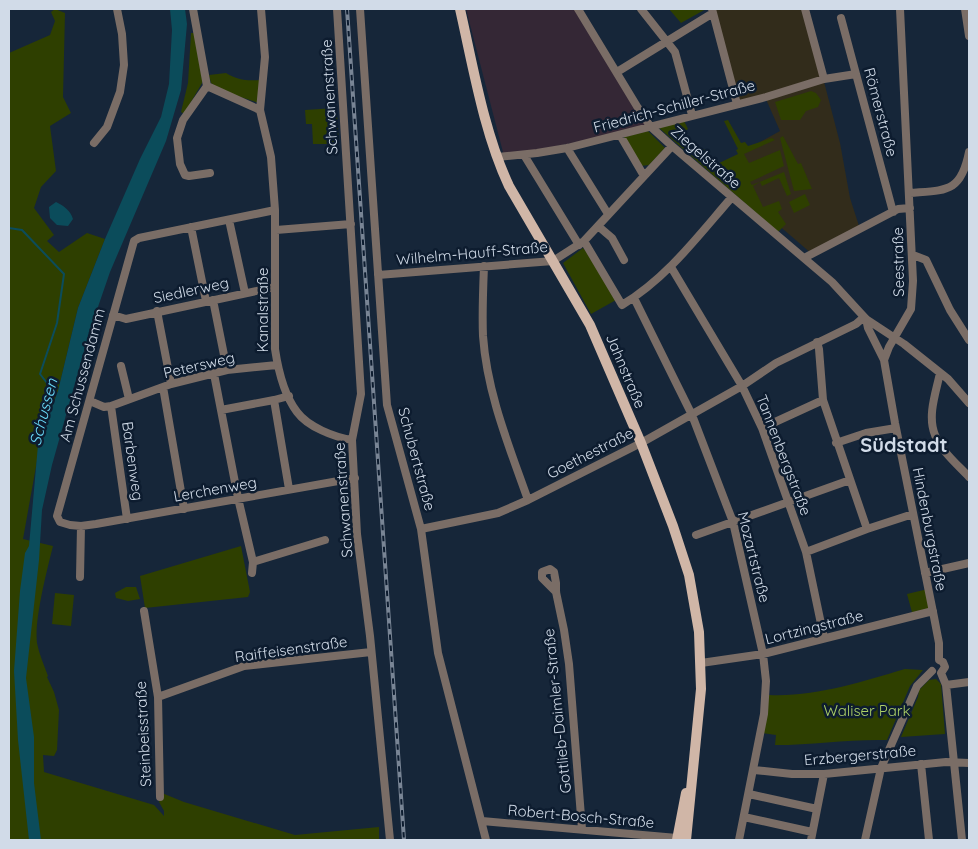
<svg xmlns="http://www.w3.org/2000/svg" width="978" height="849" font-family="Quicksand,sans-serif">
<style>
.commercial{fill:#342735}
.education{fill:#322c1b}
.green{fill:#2e3f00}
.water{fill:#0b4c5b}
.lines{fill:none;stroke-linecap:round;stroke-linejoin:round}
.stream{stroke:#0b4c5b;stroke-width:2}
.minor{stroke:#7a6d66;stroke-width:8}
.major{stroke:#d0b6a7;stroke-width:10}
.rail-casing{stroke:#798595;stroke-width:4}
.rail{stroke:#0d1c2f;stroke-width:2;stroke-dasharray:5.5;stroke-linecap:butt}
.labels{text-anchor:middle;dominant-baseline:central;stroke-width:5;stroke-linejoin:round;paint-order:stroke}
.street-label{font-size:15px;fill:#d1dbe8;stroke:#0d1c2f}
.park-label{font-size:15px;fill:#add067;stroke:#0d1c2f}
.water-label{font-size:16px;font-style:italic;fill:#6adaf9;stroke:#0d1c2f}
.district-label{font-size:20px;font-weight:bold;fill:#d1dbe8;stroke:#0d1c2f}
</style>
<rect width="100%" height="100%" fill="#162639"/>
<path class="commercial" d="M466 9H575L649 126 620 134 504 156Z"/>
<path class="education" d="M712 9H805L840 143 850 198 860 229 812 254 726 180 740 153 780 131 765 97 737 104Z"/>
<path class="green" d="M55 9 65 13 63 97 71 113 50 126 56 171 41 187 34 208 54 235 47 241 59 252 87 233 105 239 78 308 58 391 42 433 23 539 53 546C47 570 34 620 37 643 39 654 44 665 48 676L47 677 54 692 59 710 57 750 54 756 43 755 44 772 154 805 164 816V811L159 802 162 793 184 802 295 835 379 827V840H10L9 825V53L50 35 55 21 51 12Z
M669 9H706L681 23Z
M191 33H194L202 78V83L184 114 181 112 188 83Z
M226 73C238 80 246 81 260 80L259 103 222 91 211 83 209 75Z
M811 91 816 93 821 100 818 107 806 111 800 120H781L775 102Z
M336 108V111L328 113V116L337 115 339 144H313L312 124H306L305 110Z
M728 120 741 143 745 142 748 146 772 138 775 140 744 154 749 163 780 150 784 166 750 182 752 185 784 172 791 194 787 196 779 178 762 186 760 182 753 186 763 207 779 201 782 209 778 212 786 224 778 232 658 127 684 121 688 129 681 134 692 156 696 155 695 153 704 149 711 163 714 162 715 165 738 154 736 150 738 149 724 121Z
M648 131 665 148 649 165 641 166 624 137Z
M783 136 798 164 801 163 812 189 794 191 780 138Z
M805 194 810 205 794 213 789 202Z
M583 248 591 257 616 300 591 314 563 263Z
M241 546 250 592 248 597 145 608 140 576Z
M126 587H136L140 599 128 601 116 598 115 593Z
M928 589 933 611 913 616 907 594Z
M55 593 74 595 71 626 52 624Z
M905 669 923 670 910 686 887 740C850 739 813 745 775 745L776 735 762 733 769 695C816 697 860 682 905 669Z
M936 679 941 684 945 734 901 737 918 697 919 690 929 680Z"/>
<path class="water" d="M170 9H185L187 24 181 90 166 141 110 272 89 333 52 465 42 510 39 560 26 678 34 737V783L41 840H29L18 740 14 671 20 591 25 553 29 546 38 445 58 391 78 308 105 239 140 159 161 117 169 84 172 30Z
M56 202C64 206 70 210 73 219L68 226 57 225 50 218 49 207Z"/>
<g class="lines">
<path class="stream" d="M9 228 22 230 64 274 57 323 40 374 57 396"/>
<path class="minor" d="M193 9 207 86 183 120 177 138 180 164 185 175 189 176 210 173
M261 9 265 57 260 110 271 157 275 210V349C278 369 284 395 297 412 308 427 334 437 352 440
M337 9 361 394 352 440 357 534 370 636 390 840
M360 9 387 405 421 529 438 653 486 840
M578 9 638 108 650 126 672 146 832 282 866 319 904 344 948 379 969 403
M641 9 675 52 692 115
M712 9 737 104
M805 9 824 79
M900 9 913 281 911 309 889 347 884 360 895 423 934 617 939 643V660L943 662 945 667 941 673 946 685 962 840
M965 9 969 36
M841 18 893 212
M617 72 713 13
M207 86 260 110
M620 135 644 176
M94 143 107 127 120 92 124 65 122 34 117 9
M567 148 608 214
M524 155 579 245
M497 157 537 153 567 148 766 97 824 79 856 74
M910 193C946 190 961 193 969 152
M275 210 139 238 134 241 57 516 60 522 70 525 81 526 96 524 355 478
M229 220 245 293
M598 226 612 238 624 260
M191 227 206 301
M276 230 351 224
M584 241 622 305C667 278 698 236 732 197
M913 255 926 260 950 310 969 340
M804 258 898 209 910 208
M484 266C483 290 482 313 483 336 487 393 509 446 528 500
M671 267 742 386 762 428 806 552 824 638
M378 275 553 261 584 241 672 146
M634 298 692 415 733 522 763 654 766 681 764 714 739 840
M213 300 227 370
M157 311 171 384
M113 315 126 319 275 287
M866 319 868 328 884 360
M817 342 819 349 823 400 867 529
M121 366 129 399
M940 373C936 392 927 416 935 435 941 451 958 465 969 477
M214 374 238 498 253 562 252 573
M163 387 184 509
M289 396 274 400 289 489
M90 401 104 407 111 406 171 384 227 370 277 365
M111 406 127 519
M221 410 274 400
M762 428 823 400
M836 443 866 433 896 428
M421 529 498 513 528 500 641 443 742 386 776 363 856 324 864 317
M696 535 850 480
M806 552 867 529 913 514
M253 562 325 540
M925 573 969 563
M80 577 81 526
M556 592 542 578V572L550 569 554 572 556 583V592L564 630 569 664 582 829
M144 611 158 697 160 797
M701 663 763 654 933 611
M946 685 969 682
M158 697 244 666 371 652
M921 764 929 840
M754 770 792 774H824L946 762 969 763
M749 794 817 809
M744 817 812 832
M482 821 677 838
M811 840 824 774
M865 840 881 768 917 686 932 671"/>
<path class="major" d="M460 9C473 66 484 133 509 186L590 325 641 443 673 526 689 575 699 632 701 689 686 840
M677 840 686 793"/>
<defs>
<path id="rail" d="M347 9 404 840"/>
</defs>
<use href="#rail" class="rail-casing"/>
<use href="#rail" class="rail"/>
</g>
<g class="labels">
<g class="street-label">
<text transform="translate(329 97) rotate(-93)">Schwanenstraße</text>
<text transform="translate(674 106) rotate(-15)">Friedrich-Schiller-Straße</text>
<text transform="translate(881 112) rotate(75)">Römerstraße</text>
<text transform="translate(706 157) rotate(41)">Ziegelstraße</text>
<text transform="translate(472 253) rotate(-5)">Wilhelm-Hauff-Straße</text>
<text transform="translate(898 262) rotate(-91)">Seestraße</text>
<text transform="translate(191 290) rotate(-12)">Siedlerweg</text>
<text transform="translate(262 310) rotate(-90)">Kanalstraße</text>
<text transform="translate(199 365) rotate(-13)">Petersweg</text>
<text transform="translate(626 371) rotate(67)">Jahnstraße</text>
<text transform="translate(82 375) rotate(-75)">Am Schussendamm</text>
<text transform="translate(590 453) rotate(-27)">Goethestraße</text>
<text transform="translate(784 455) rotate(69)">Tannenbergstraße</text>
<text transform="translate(417 459) rotate(75)">Schubertstraße</text>
<text transform="translate(133 461) rotate(82)">Barbenweg</text>
<text transform="translate(215 489) rotate(-10)">Lerchenweg</text>
<text transform="translate(343 500) rotate(-94)">Schwanenstraße</text>
<text transform="translate(930 529) rotate(79)">Hindenburgstraße</text>
<text transform="translate(754 557) rotate(76)">Mozartstraße</text>
<text transform="translate(814 627) rotate(-14)">Lortzingstraße</text>
<text transform="translate(291 649) rotate(-8)">Raiffeisenstraße</text>
<text transform="translate(557 711) rotate(-96)">Gottlieb-Daimler-Straße</text>
<text transform="translate(143 734) rotate(-93)">Steinbeisstraße</text>
<text transform="translate(860 755) rotate(-5)">Erzbergerstraße</text>
<text transform="translate(581 816) rotate(5)">Robert-Bosch-Straße</text>
</g>
<g class="park-label">
<text x="867" y="710">Waliser Park</text>
</g>
<g class="water-label">
<text transform="translate(43 412) rotate(-75)">Schussen</text>
</g>
<g class="district-label">
<text x="904" y="444">Südstadt</text>
</g>
</g>
<rect width="978" height="849" fill="none" stroke="#d1dbe8" stroke-width="20"/>
</svg>
